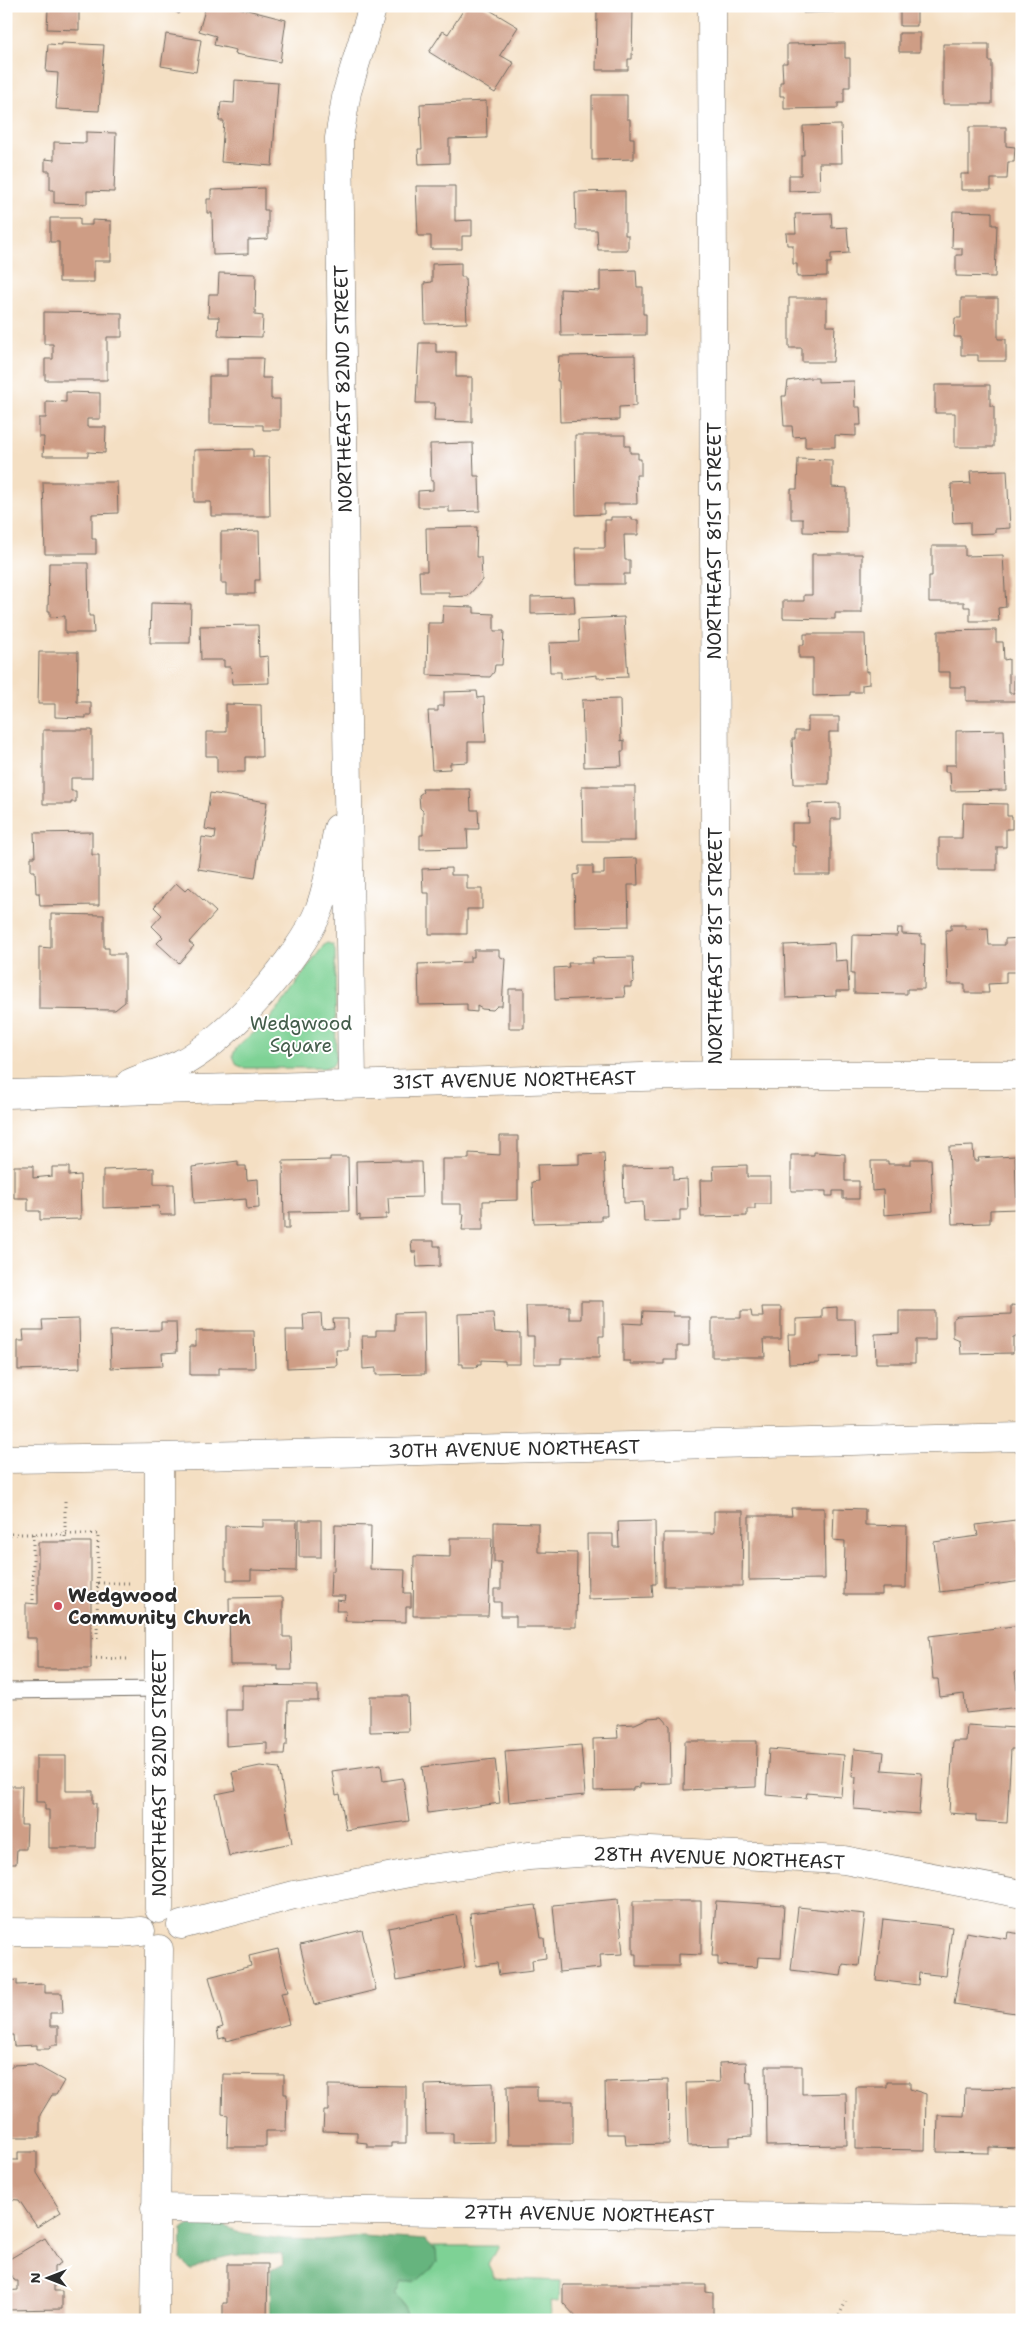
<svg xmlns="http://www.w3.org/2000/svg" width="1028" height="2326" font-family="'Shantell Sans',sans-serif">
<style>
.green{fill:#7ed295;stroke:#547e60}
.forest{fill:#66b47e;stroke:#487054}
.building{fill:#ce9d85}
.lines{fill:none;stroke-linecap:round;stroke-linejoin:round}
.service-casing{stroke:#716a60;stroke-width:17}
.minor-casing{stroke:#716a60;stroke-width:29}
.path{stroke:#716a60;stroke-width:3;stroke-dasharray:1 4;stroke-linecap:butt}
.service{stroke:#fff;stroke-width:15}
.minor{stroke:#fff;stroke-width:28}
.poi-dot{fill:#d1495b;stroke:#fff;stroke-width:2}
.labels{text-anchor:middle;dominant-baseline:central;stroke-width:4;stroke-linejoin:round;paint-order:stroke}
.street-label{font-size:19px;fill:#2b2b2b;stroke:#fff}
.park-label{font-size:19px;fill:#445d4b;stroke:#fff}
.poi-label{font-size:19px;font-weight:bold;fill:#2b2b2b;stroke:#fff;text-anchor:start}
</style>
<rect width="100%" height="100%" fill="#fff"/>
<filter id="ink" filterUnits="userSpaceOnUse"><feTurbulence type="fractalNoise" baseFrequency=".02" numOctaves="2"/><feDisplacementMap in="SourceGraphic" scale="10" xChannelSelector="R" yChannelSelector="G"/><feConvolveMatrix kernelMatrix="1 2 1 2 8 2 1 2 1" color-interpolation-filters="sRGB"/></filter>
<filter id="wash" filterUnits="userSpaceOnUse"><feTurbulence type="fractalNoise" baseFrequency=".0096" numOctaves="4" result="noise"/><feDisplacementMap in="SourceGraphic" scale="20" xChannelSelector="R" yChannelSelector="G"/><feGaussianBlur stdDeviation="1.12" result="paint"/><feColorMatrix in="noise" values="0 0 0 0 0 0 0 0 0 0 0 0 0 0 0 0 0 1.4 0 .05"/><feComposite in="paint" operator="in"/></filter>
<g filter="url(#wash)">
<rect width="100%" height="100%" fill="#f4dfc3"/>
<path class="green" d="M328 943 333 945 335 950 336 1059 333 1065 324 1068H245L237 1065 233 1056C235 1043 254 1034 263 1026 287 1001 303 972 324 944Z
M432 2246H498L488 2265 494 2278 560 2281 559 2302 550 2301 551 2317 538 2320H409L402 2302 395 2295 401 2282 436 2250Z"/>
<path class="forest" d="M194 2221 221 2224 243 2234 284 2239 322 2240 362 2236 425 2240 436 2250 437 2263 416 2282H401L395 2295 402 2302 409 2320H270L271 2270 283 2264 282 2254C245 2254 225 2252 191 2270L181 2260 182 2230Z"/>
<g id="blocks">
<path class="building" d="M51 6H79V30L47 29 48 9H51Z
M167 6H184L179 14Z
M206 6H232L286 20 280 62 235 54 236 50 214 45 216 36 199 31Z
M466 6H483L518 27 500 55 514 63 495 93 429 52 443 31 448 34Z
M803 6H834V12L803 13Z
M900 6H917V26H900Z
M955 6H993V9L955 8Z
M597 9H633L632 59H628V70H596Z
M899 33H920V52H899Z
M166 34 201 40 196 72 161 66Z
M62 43 104 45 99 111 56 109 58 73 46 72 48 44 62 45Z
M845 43V58H850V87H844V103H838V108L784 109V96H780V82H783L782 63H787V44Z
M943 44H989V61H992V104H943Z
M235 80 278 83 272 166 221 162 224 121H219L221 102 234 103Z
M592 95H627V119H630V138H634V159L592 160Z
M486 101 487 138 449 139V163L419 164 418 149H422L420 104Z
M841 125 842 163H819L820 190 789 191V175H801V155H804L803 126Z
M969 127H1006V146L1015 147 1014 162H1008L1007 179H991V190H961V174H969Z
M86 132 116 133 114 192 87 191V204L54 203V190H50V171H45V159L54 160V142L86 143Z
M416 186H455V221L472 220V236H462V249H431V236H418Z
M264 188V210H268V239L248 240V254L213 255 212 213H207V199H211V190Z
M625 191V235H628V250H598L597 230H576L575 192Z
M953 211 992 212V225H997L995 277 956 276V255H962V248H952Z
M831 213 832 228 847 227 849 253 831 254V263H827V276L797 277V264H793V245H787L786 233H796L795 214Z
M50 218H80V225H92V220L111 221V261H94V282H59V242H50Z
M461 263V277H465L467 323 425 324 424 283 432 282V264Z
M636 270 637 287H643V314H646V335L561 336 560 289 600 291V271Z
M219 273 256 274 255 315 263 316 262 337 218 336 219 317H208L209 294H218Z
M789 298H827V326H835L833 362H802V348H789Z
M961 298H998V339H1006V361H978V355H961V337H954L955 318H961Z
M44 312 122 313V337H107V380H45V359H53V344H44Z
M419 343H436V352H456V377H472V422L434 421 435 403H416Z
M635 355 636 406 619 407V420L560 422 559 381H557L559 356Z
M227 358H263L262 378H271V399H280V430H263V425L209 424V376H227Z
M807 378H818V382L854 381 855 407H860L861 425H856V436L835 435V447H805V436L793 437 792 426H784L782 396H786L788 381Z
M935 385H990V406H994V447H955V413H935Z
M66 392 100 393V419H87V427H106L105 453 88 452V456H43L44 437H39V418H46V401L66 402Z
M575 435H625V446H630V453H638V459H641V475H636L637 504H604V514L576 515Z
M473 443 474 476H479L480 511 449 512V507H418V491L433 490V481H431L430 444Z
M253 449V457H269L270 516H211V502H194V450Z
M798 459 832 460V487L847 488V533L803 532V519H791V489H797Z
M1007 470 1010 528 995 529V533L970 534V522L953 523 951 484 971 483 970 471Z
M43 482H117L118 513 92 514V539H96V554H45Z
M611 517H632V520H638V535H624L625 560H630V574H624V584H576L575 548H605V520H611Z
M477 527 476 557H481L482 580 468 596 449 597V592H420L419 571H427L426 528Z
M259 531 260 580H255V594H226V583H221V532Z
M932 546H965V556L1003 555 1006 607 998 608 999 621H970V607H964V602H929V576H932Z
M812 554H862V613H835V619L783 618V601H804V595H812Z
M49 563H88L89 616H93L94 633H65V616L50 617V611H48Z
M574 596 575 613 531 614V597Z
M151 603 191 604 190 643H150Z
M443 606 474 607V613L494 614V631H504L502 665H495L494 672 490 677 427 675 428 623H442Z
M624 617 628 677 597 678V675L561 679V672H550L549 643 579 642 578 619Z
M258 625 259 657 268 656 269 683 232 684 231 667H224V660H201L200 626Z
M996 630V642H1003L1004 660 1009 659V693H1014V675H1020V701H966V687H950V672H938V631Z
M804 634H865L866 672 869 671V684L862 685V692H850V695L813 696V658H799V645H804Z
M39 652H78L77 702H91V715H86V718L55 717V704H38Z
M477 691 478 698 484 697 486 742H468V762L450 763V769L432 770 428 711H438V706H444V692Z
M620 699 621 741 624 740V751H621L622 766 584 767 582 700Z
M226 704 261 705 262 757H245V772H217V756H206V732H226Z
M808 717H839V732H829V784H794L792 739H795V731H808Z
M43 730H92V778H71V791H76V802H71V804H43Z
M1004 730 1006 790 951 791 950 772H945V765H956V731Z
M582 786H635V841H583Z
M422 789H470L471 810H478L479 829H467L468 848 420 849V835H423V811L420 808 419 795 423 792Z
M210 793 267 802 255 878 198 869 202 837 215 839 216 831 205 829Z
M840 803V819H831V875H795V846H792V823H809L808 804Z
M963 803 1007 804V816H1012V829H1006V847H997V870H939V838H962Z
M92 832V855H99V905L40 906 39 893H36L35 871H31V857H35L34 833Z
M637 858 638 885H628L629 926 575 927 574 875 579 874V866H593V874H604V859Z
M451 868V875H467V889H482V909H467V934H429V893H423L422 869Z
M176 883 185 891 189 887 216 912 189 942 194 946 179 963 157 943 163 937 152 926 162 915 154 907Z
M51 914 104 915V948H109V954H125V1002L115 1010 39 1009V947L51 948Z
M951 925H965V929L988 928 989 945H1005V939L1022 938V972H1006V983L988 984 989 993H965V984H948L946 930H951Z
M898 928H902V934L921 935V944H925L924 989H907V994L854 993V974H851L852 935 897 936Z
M834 943 835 961 847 960 849 991H836V996L786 998 784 945Z
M474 950H499V956L505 959 502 1006H497L493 1010 482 1009 477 1006V1012L467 1011V1004L419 1005 418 964 470 962V957H474Z
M633 957 634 982 631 983V987H624L625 997 555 1000 554 968 569 967 568 963H593L592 958Z
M509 989H524V1028H509Z
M500 1136H518V1200L483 1201V1230H462L464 1214H461V1204H442V1159H469V1153L500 1155Z
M973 1146 974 1161H979L978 1158 1015 1156 1017 1209 990 1210V1223L952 1224 949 1147Z
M814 1152 845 1154V1181H859V1199H843V1191H833V1196H826V1191H791V1155H814Z
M604 1153 607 1216H601V1221L534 1223 532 1182 538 1181 537 1165 579 1164V1154Z
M330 1157H348L349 1211 289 1212V1229H284L283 1161 330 1160Z
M911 1159H931L933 1211 884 1215 883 1190 872 1191 871 1161H888V1164H911Z
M399 1160V1162H421L422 1197 388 1198 389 1214H386V1219L360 1220V1215L357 1216 356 1161Z
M238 1161V1166H246L247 1180 258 1179 259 1208 247 1209 246 1199 194 1203 192 1167Z
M747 1165V1177H770V1204H755V1209H747V1216L701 1217 700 1180H714L713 1166Z
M14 1166H33V1178L52 1176V1167H69V1176L80 1175 81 1219 40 1220V1211H28V1198H14Z
M673 1166V1180L687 1179 688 1210H680V1221L644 1222 643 1202 624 1203 623 1167Z
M154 1168V1184H174L175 1215H160L159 1206 103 1208V1170Z
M411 1241H434V1246H440V1266L417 1267 416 1252H412Z
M581 1301H604V1336H599V1358H561V1364H534V1336H527L526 1306H569V1319H581Z
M1011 1305 1022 1306V1336L1013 1337V1353L961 1354 960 1341 953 1338V1319L957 1316 1011 1314Z
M762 1307H781V1339H764L765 1357H712V1318H741V1311H751L752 1317H763Z
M837 1307V1319H855L856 1356 819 1357V1363L789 1364 788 1334H796V1319L822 1318V1308Z
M643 1311 673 1312V1316H689V1346H677V1360H664V1364H631V1361H623V1323L642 1324Z
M899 1311H935V1340H915V1363H876L875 1334 899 1333Z
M424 1312 425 1374 376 1375V1368L363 1369 362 1336H376V1330H395V1313Z
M321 1313 322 1329 334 1328 333 1319H348V1350H336L337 1366 287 1368 286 1330H304L303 1314Z
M493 1313 495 1332 520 1333V1364H505V1361L481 1360V1364H478L477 1367H463V1364H459L458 1314Z
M79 1319 80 1368 18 1370V1341H24L23 1330H43L42 1320Z
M161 1322H176L177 1352 162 1353 163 1366 111 1368 110 1331 161 1330Z
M196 1331H254L255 1368H219V1375H190V1346H196Z
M791 1508H824L825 1579 749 1580V1516H792Z
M834 1508 865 1509V1525L907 1526 906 1588H882V1595H844L845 1541 833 1540Z
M714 1511H743L742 1586H664V1533H714Z
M263 1520H297L296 1571 251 1570V1580H227V1569H225V1526L263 1527Z
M299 1520H321V1557H299Z
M1016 1520 1022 1581 940 1592 934 1542 978 1536 976 1525Z
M655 1521 656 1584H652L653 1597 588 1599 587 1534H613V1547H619L618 1522Z
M494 1522 538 1523V1552L577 1553 576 1627H516V1616H501V1602H494V1589H501V1562H494Z
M335 1525 371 1526 370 1569 405 1570 404 1593H411V1607H406V1622L345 1621 346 1611H336L337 1600 345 1601 346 1596H330L331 1571H334Z
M450 1538H492L488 1616H413L414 1556 450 1557Z
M38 1542H91V1669H37V1638H26V1603L38 1604Z
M283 1597V1637H291L292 1670H278V1665H230L229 1598Z
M1022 1625V1671L1015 1672 1019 1707 966 1713 964 1694 940 1697 938 1679H933L929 1636Z
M242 1685 318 1686V1701H288L287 1745H285L284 1754H267V1743L226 1746V1710H242Z
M370 1696H408L409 1731 370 1732Z
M662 1717 670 1726 671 1783 640 1784V1787L633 1788V1790L594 1791 593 1739 618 1738 617 1725 635 1724 648 1718Z
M967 1725 1016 1728 1015 1749H1011L1007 1823 976 1821V1815L949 1813 953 1741H966Z
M685 1741H757L756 1787 684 1790Z
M581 1745 585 1795 509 1802 505 1751Z
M769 1749 844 1755 841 1796 807 1793 806 1798 766 1795Z
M854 1749 884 1752 882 1770 922 1773 919 1814 854 1809 856 1777H852Z
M36 1756H66V1791H93V1803H96L95 1848H49V1810H45V1802H36Z
M495 1759 500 1803 428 1813 422 1767Z
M381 1764 383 1781 403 1778 409 1821 346 1830 340 1794 336 1795 332 1771Z
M260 1766 279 1768 292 1843 229 1856 216 1794 236 1790 232 1772Z
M6 1786H22L21 1825H27L26 1849H17L16 1864H6Z
M618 1899 623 1954 600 1955 601 1968 559 1972 553 1905Z
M633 1901H701V1955L679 1954V1966H636V1954H633Z
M716 1901 784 1905 781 1958 758 1957 757 1967 718 1965V1956H712Z
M536 1905 541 1938H544L546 1958 532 1960 533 1971 499 1975 497 1963 476 1966 470 1913Z
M798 1907 865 1914 859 1966 843 1964 841 1976 791 1970Z
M456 1915 465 1967 397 1980 388 1928Z
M883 1919 952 1927 946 1976 919 1973 918 1985 876 1980Z
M362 1930 376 1990 314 2005 300 1945Z
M966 1932 1007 1939 1008 1932 1022 1934V2014L954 2004Z
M278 1949 288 1992 281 1993 289 2024 227 2041 226 2037 219 2039 217 2029 223 2027 209 1977 251 1966 249 1956Z
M17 1980V1985L45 1984V1993H62L63 2013H50V2026H58V2045H52L49 2049H37V2045L14 2046 13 2035H6V1981Z
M746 2062 747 2083H751L752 2136 730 2137V2145L688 2146 686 2083 720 2082 719 2063Z
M34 2064 64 2081 56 2095H52L40 2115V2137H6V2074L12 2065Z
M766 2066H802V2094L846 2093 847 2145 767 2146Z
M223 2074 284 2075V2094H287L286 2131H266V2147H227L228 2115 222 2114Z
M668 2080 669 2144 626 2145 625 2134H606L605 2082Z
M887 2082H910V2089L926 2094 925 2150 856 2149V2087H887Z
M493 2083 494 2142 453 2143V2133H426L425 2085Z
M328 2085 406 2086V2143H391V2147H367V2143L357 2142V2132L323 2131 324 2111H328Z
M507 2086H537V2101H573V2144H508Z
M965 2088 1022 2089V2148L989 2147V2153L937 2152 938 2115 964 2116Z
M18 2152H37V2173L61 2212 37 2227 19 2200 6 2199V2160H18Z
M45 2238 61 2263 54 2267V2291H62V2309L6 2310V2291L18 2290V2281H15L6 2266V2261Z
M227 2264H268L267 2320H223V2303H227Z
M563 2285H706V2292L713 2293V2320H579L563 2303Z"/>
</g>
</g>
<g filter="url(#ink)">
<use href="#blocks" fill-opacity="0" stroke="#716a60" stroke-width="1"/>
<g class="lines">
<defs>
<path id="service" d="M6 1691 160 1689"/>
<path id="minor" d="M712 6 716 1075
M130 1083C146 1076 164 1071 180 1064 226 1041 300 958 319 910 329 884 332 855 338 828
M352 1083 339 138 347 92 373 6
M6 1094 716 1075H1022
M159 1457V1909
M6 1459 159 1457 1022 1437
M181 1925 294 1895 430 1869 529 1856 629 1850 844 1860 1022 1894
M6 1932 120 1933 141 1931
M155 2208 1022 2220
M155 2320 159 1949"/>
</defs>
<use href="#service" class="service-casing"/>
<use href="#minor" class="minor-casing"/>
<path class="path" d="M6 1534H98L97 1639H91
M33 1534V1603
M65 1542V1498
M98 1583H129
M91 1658 129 1659
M837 2320 846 2301"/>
<use href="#service" class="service"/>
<use href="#minor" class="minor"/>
</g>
</g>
<circle class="poi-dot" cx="58" cy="1606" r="5"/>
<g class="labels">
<g class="street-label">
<text transform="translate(343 389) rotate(-91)">NORTHEAST 82ND STREET</text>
<text transform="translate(714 541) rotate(-90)">NORTHEAST 81ST STREET</text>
<text transform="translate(715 946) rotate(-90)">NORTHEAST 81ST STREET</text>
<text transform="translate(514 1080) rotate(-1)">31ST AVENUE NORTHEAST</text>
<text transform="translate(514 1449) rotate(-1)">30TH AVENUE NORTHEAST</text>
<text transform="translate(159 1773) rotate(-90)">NORTHEAST 82ND STREET</text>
<text transform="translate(719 1858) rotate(2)">28TH AVENUE NORTHEAST</text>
<text transform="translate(589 2214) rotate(1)">27TH AVENUE NORTHEAST</text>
</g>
<g class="park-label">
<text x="301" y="1023">Wedgwood<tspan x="301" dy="22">Square</tspan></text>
</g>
<g class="poi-label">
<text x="68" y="1595">Wedgwood<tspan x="68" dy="22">Community Church</tspan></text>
</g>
</g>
<rect width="1028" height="2326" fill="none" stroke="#fff" stroke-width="25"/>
<g transform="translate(48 2278) rotate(270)" stroke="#ffffff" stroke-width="4" paint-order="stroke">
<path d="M0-4L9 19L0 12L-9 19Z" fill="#2b2b2b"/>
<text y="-8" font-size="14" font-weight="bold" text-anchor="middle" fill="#2b2b2b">N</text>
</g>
</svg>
